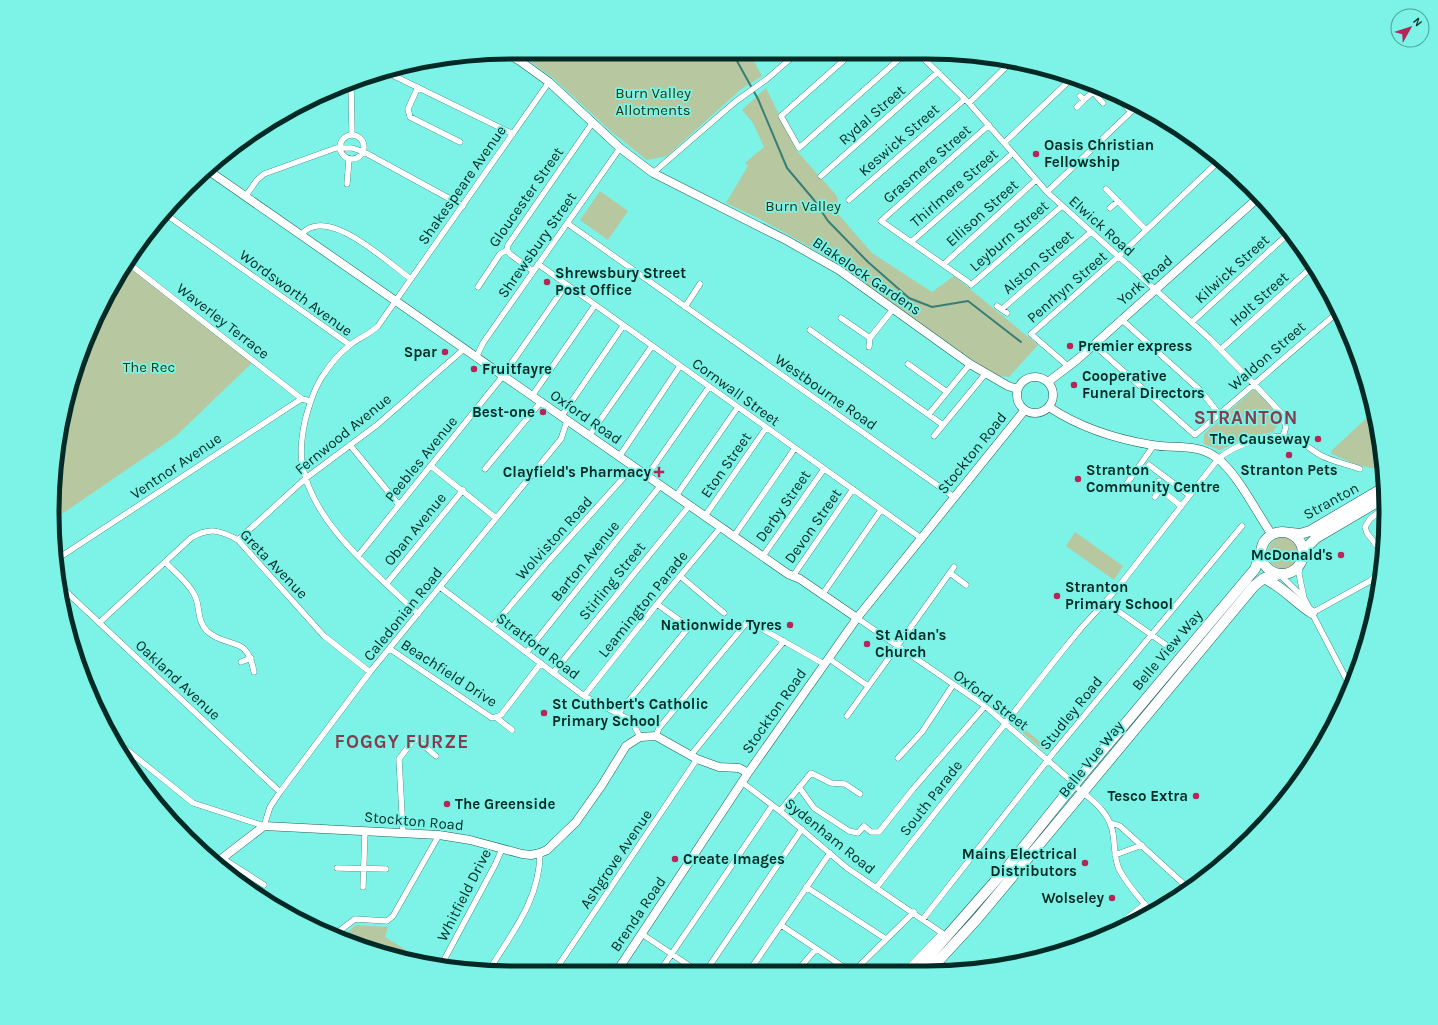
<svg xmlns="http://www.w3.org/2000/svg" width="1438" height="1025" font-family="Karla,sans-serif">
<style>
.green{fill:#b7c7a0}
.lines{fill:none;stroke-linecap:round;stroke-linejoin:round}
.stream{stroke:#397e76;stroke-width:2}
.street-casing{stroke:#1e6059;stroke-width:6}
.secondary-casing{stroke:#1e6059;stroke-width:9}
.highway-casing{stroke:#1e6059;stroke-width:11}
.street{stroke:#fff;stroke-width:5.5}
.secondary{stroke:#fff;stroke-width:8}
.highway{stroke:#fff;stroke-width:10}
.poi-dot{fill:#b52658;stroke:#7cf3e6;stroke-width:1.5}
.labels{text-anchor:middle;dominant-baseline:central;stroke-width:3.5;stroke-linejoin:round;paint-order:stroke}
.park-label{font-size:15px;fill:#29380e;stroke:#7cf3e6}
.street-label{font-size:15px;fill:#012a26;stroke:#7cf3e6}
.poi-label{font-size:15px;font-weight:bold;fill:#012a26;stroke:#7cf3e6;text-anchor:start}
.district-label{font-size:19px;font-weight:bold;letter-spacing:1px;fill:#843c4e;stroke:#7cf3e6}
.rim{fill:none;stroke:#012a26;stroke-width:5}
</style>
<rect width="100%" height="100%" fill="#7cf3e6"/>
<path class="green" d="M517 52H749L762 76 740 90 667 156 647 160 613 133 552 77Z
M766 88 796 150 837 196 839 215 872 253 932 292 954 276 1038 345 1009 377 994 375 819 252 760 219 726 203 748 166 745 163 764 147 753 123 742 110Z
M600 191 628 211 608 240 580 220Z
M126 265 254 361 176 436 53 520 56 453 87 336 114 282Z
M1254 389 1282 419 1273 432 1251 436 1220 450 1204 444V434Z
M1371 414H1373L1382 452 1383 470 1357 465 1332 454 1331 451Z
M1075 532 1123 566 1114 580 1066 546Z
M1268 553a16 16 0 1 1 32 0a16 16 0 1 1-32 0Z
M1015 721 1051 751 1043 750 1016 727 1013 723Z
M356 925 388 927 385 937 422 960 421 962 394 957 341 938Z"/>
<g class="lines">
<path class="stream" d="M732 52 758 99 787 168 814 200 828 221 868 262 909 298 932 307 968 301 1021 342"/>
<defs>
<path id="street" d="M853 52 781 116 799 148 907 52
M917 52 969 103 1047 192 1209 338 1254 384 1282 414 1286 427 1283 436
M384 71 513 134
M351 82 352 134
M418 87 408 109 410 117 460 142
M1114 93 1131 112
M1080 96 1084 100 1093 92 1103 103
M1097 96 1105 88
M969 103 1012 61
M1077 107 1084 100
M340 147a12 12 0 1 1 24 0a12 12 0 1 1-24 0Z
M1004 143 1072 78
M653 173 735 102 767 79 798 52
M821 176 938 72
M347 184 349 159
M1106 189 1146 230
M1047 192 1138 105
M245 197 257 180 264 174 336 148H352L364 152 463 206
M849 200 965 99
M1110 208 1118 201
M164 213 350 345
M567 223 954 497
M301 235C326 203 388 263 411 279
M911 242 1013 153
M507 250 510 254 533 271
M128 263 302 399
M538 264 921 538
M944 264 1036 180
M968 282 881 221 989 125
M971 285 1062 206
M478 287 500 254 507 250 508 245 593 122
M997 306 1007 313
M685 307 700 284
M1002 309 1091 232
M841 318 870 338
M1121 319 1201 391 1219 414
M1192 322 1289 233
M810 330 943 425
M1094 345 1195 435 1338 312
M869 347 870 338 893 309
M1221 349 1313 266
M476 358 483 343 620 148
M908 364 947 392
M1069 367 1031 334 1118 257 1220 160
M532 396 595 305
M929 414 970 364
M561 417 623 326
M589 436 652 346
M934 436 986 373
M350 445 399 505
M619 457 680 366
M1149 465 1189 495
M431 466 496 518
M485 469 540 403
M647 476 709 387
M1123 489 1154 445
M1160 489 1181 506
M676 496 738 407
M1155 497 1160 489 1159 481
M705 516 766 428
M734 536 795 448
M238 540 306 478 377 425 464 349
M1383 554 1367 533 1365 527 1370 519 1384 508
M358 556 502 377 566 285
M763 556 824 469
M57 559 298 401 302 399 310 401
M165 562C175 572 188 582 194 594 201 606 196 620 207 631 228 650 247 633 254 672
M1300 565 1299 574 1304 598
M950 573 966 585
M680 576 724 613
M793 576 853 489
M1281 576 1304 598 1350 686
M387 583 463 490
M59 585 280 792
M440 587 584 696 632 721 640 737
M822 595 881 510
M1105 602 1173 650
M1312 613 1370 581 1380 573
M418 614C376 573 312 524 302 463 300 450 302 435 305 421 309 405 314 388 324 374 331 363 340 353 350 345 359 338 370 334 378 326L549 82
M857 618 985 706 1068 778
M99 623 191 538C209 527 220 530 238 540L324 636 370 672
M493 626 546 564 633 467
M390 649 492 718 501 715 541 663
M527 652 661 485
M828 658 868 686
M241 662 251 658
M553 673 690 505
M584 696 657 604 721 527
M618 714 689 627 657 604
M847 716 954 567
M497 718 512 730
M656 736 659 728 748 621 824 664
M117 742 193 803 264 826 270 807 280 792 370 672 561 439 567 421
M691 755 784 641
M898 758 922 732 953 685
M743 783 780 811 847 868 942 933 907 969
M1074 785C1090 799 1110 811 1113 834 1115 846 1114 858 1119 869 1127 885 1140 898 1150 911
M799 787 814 808 849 831 858 833 864 826 871 832H879L913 789 985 706
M780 811 811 773 831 783 845 784 860 794
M1111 823 1120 826 1187 887
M403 832 399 759 415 738 436 756
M1115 855 1142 845
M222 858 264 885
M337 868 386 869
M363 887 365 831
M806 887 886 939
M876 888 1059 655 1082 627 1116 590 1218 459C1234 445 1273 431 1293 439 1304 442 1312 451 1322 456 1334 462 1347 464 1360 469
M923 919 1054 752 1242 526
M781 925 848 970
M642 934 697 971
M1107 934 1145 904
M334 935 355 919 387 921 393 916 439 835
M457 968 444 960 495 865 502 849
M750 970 830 853
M798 970 816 949
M855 970 914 912
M660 971 772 806
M706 971 802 829
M488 972C511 934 540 900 540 853
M554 972 697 759"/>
<path id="secondary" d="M506 53 520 61 549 82 620 148 653 173 786 240 839 270 970 364 1008 386 1017 389
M209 171 788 574 800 579 857 618
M1017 395a18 18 0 1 1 36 0a18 18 0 1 1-36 0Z
M1048 382 1078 359 1259 197
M1049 407C1079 427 1116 439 1152 445 1175 449 1197 443 1217 458 1237 473 1257 513 1272 535
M216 863 264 826 439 835 470 840 522 854 531 855 540 853 547 850 576 822 602 785 626 746 640 737 656 736 697 759 719 767 739 768 748 773
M617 971 748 773 857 618 1024 411"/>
<path id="highway" d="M1261 553a21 21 0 1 1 42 0a21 21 0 1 1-42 0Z
M1291 533 1300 534 1310 531 1383 488
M1303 555 1307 547 1316 538 1384 498
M1264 578C1284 588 1295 602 1312 613
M918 969 1005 870 1062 799 1255 569 1260 555
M931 969 977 919 1078 798 1254 586 1264 578 1277 575"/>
</defs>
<use href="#street" class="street-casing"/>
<use href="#secondary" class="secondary-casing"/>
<use href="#highway" class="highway-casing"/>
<use href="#street" class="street"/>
<use href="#secondary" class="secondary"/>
<use href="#highway" class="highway"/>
</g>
<g class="poi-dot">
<circle cx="1036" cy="154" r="4"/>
<circle cx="547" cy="282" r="4"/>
<circle cx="1070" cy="346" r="4"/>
<circle cx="445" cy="352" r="4"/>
<circle cx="474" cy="369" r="4"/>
<circle cx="1074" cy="385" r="4"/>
<circle cx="543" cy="412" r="4"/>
<circle cx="1318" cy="439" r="4"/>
<circle cx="1289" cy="455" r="4"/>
<path d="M657 466h4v4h4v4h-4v4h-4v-4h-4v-4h4z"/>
<circle cx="1078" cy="479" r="4"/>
<circle cx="1341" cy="555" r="4"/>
<circle cx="1057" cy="596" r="4"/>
<circle cx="790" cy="625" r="4"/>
<circle cx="867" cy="644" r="4"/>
<circle cx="544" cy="713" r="4"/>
<circle cx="1196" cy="796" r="4"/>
<circle cx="447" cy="804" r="4"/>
<circle cx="675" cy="859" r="4"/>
<circle cx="1085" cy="863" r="4"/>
<circle cx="1112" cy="898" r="4"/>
</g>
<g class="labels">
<g class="park-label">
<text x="653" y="93">Burn Valley<tspan x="653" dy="17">Allotments</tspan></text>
<text x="803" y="206">Burn Valley</text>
<text x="149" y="367">The Rec</text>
</g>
<g class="street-label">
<text transform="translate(872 115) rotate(-41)">Rydal Street</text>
<text transform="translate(899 140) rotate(-41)">Keswick Street</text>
<text transform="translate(927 164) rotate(-41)">Grasmere Street</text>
<text transform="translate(462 185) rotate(-55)">Shakespeare Avenue</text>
<text transform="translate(954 188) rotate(-41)">Thirlmere Street</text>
<text transform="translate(526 197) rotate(-55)">Gloucester Street</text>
<text transform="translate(982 213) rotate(-42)">Ellison Street</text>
<text transform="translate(1102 226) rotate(42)">Elwick Road</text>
<text transform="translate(1009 236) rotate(-41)">Leyburn Street</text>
<text transform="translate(537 245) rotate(-55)">Shrewsbury Street</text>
<text transform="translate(1038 262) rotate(-41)">Alston Street</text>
<text transform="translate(1232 269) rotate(-42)">Kilwick Street</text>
<text transform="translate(867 276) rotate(34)">Blakelock Gardens</text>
<text transform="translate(1145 280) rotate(-41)">York Road</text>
<text transform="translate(1067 287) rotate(-41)">Penrhyn Street</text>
<text transform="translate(296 293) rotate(36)">Wordsworth Avenue</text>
<text transform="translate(1259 299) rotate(-42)">Holt Street</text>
<text transform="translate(223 321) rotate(38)">Waverley Terrace</text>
<text transform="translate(1267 356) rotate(-41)">Waldon Street</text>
<text transform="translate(736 392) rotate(36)">Cornwall Street</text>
<text transform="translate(826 392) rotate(35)">Westbourne Road</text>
<text transform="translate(586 417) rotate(35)">Oxford Road</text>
<text transform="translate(343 434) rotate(-39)">Fernwood Avenue</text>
<text transform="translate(972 453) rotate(-51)">Stockton Road</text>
<text transform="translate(421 459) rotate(-51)">Peebles Avenue</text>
<text transform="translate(726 465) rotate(-55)">Eton Street</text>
<text transform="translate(176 466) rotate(-34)">Ventnor Avenue</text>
<text transform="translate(1331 501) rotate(-29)">Stranton</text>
<text transform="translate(783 506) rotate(-55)">Derby Street</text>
<text transform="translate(813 526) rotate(-55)">Devon Street</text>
<text transform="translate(415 529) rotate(-51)">Oban Avenue</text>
<text transform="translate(554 538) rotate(-48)">Wolviston Road</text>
<text transform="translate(585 561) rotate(-51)">Barton Avenue</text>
<text transform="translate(274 564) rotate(46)">Greta Avenue</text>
<text transform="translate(612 581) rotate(-51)">Stirling Street</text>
<text transform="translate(643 604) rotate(-51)">Leamington Parade</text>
<text transform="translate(403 614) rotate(-51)">Caledonian Road</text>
<text transform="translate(538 646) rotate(37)">Stratford Road</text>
<text transform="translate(1167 650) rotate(-50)">Belle View Way</text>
<text transform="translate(449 673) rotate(33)">Beachfield Drive</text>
<text transform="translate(178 680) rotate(43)">Oakland Avenue</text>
<text transform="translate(991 700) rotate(37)">Oxford Street</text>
<text transform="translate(774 711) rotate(-55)">Stockton Road</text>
<text transform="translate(1071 713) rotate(-51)">Studley Road</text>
<text transform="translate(1091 759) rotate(-51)">Belle Vue Way</text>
<text transform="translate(931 798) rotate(-52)">South Parade</text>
<text transform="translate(414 821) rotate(5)">Stockton Road</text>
<text transform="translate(830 836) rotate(39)">Sydenham Road</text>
<text transform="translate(616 859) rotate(-56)">Ashgrove Avenue</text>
<text transform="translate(464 895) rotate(-63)">Whitfield Drive</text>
<text transform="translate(638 914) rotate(-56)">Brenda Road</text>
</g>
<g class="poi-label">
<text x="1044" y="145">Oasis Christian<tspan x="1044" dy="17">Fellowship</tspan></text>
<text x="555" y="273">Shrewsbury Street<tspan x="555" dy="17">Post Office</tspan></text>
<text x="1078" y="346">Premier express</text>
<text x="437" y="352" text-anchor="end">Spar</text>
<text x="482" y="369">Fruitfayre</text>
<text x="1082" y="376">Cooperative<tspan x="1082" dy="17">Funeral Directors</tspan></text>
<text x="535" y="412" text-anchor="end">Best-one</text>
<text x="1310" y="439" text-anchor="end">The Causeway</text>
<text x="1086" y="470">Stranton<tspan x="1086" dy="17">Community Centre</tspan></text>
<text x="1289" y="470" text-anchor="middle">Stranton Pets</text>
<text x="651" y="472" text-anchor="end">Clayfield's Pharmacy</text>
<text x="1333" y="555" text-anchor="end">McDonald's</text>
<text x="1065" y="587">Stranton<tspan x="1065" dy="17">Primary School</tspan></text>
<text x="782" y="625" text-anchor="end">Nationwide Tyres</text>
<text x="875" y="635">St Aidan's<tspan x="875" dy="17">Church</tspan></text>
<text x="552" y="704">St Cuthbert's Catholic<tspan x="552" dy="17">Primary School</tspan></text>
<text x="1188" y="796" text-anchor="end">Tesco Extra</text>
<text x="455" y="804">The Greenside</text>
<text x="1077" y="854" text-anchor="end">Mains Electrical<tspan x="1077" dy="17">Distributors</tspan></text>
<text x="683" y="859">Create Images</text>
<text x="1104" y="898" text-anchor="end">Wolseley</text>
</g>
<g class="district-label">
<text x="1246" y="418">STRANTON</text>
<text x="402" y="742">FOGGY FURZE</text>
</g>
</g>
<path d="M0 0H1438V1025H0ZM512 59H926A453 453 0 0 1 1379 512V513A453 453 0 0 1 926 966H512A453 453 0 0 1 59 513V512A453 453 0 0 1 512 59Z" fill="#7cf3e6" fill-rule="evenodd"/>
<path class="rim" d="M512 59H926A453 453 0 0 1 1379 512V513A453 453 0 0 1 926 966H512A453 453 0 0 1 59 513V512A453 453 0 0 1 512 59Z"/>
<g transform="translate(1410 28) rotate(51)"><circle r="19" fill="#7cf3e6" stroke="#4ba399"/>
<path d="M0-3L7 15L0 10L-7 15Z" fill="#b52658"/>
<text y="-6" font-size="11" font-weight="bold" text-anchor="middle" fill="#012a26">N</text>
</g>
</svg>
